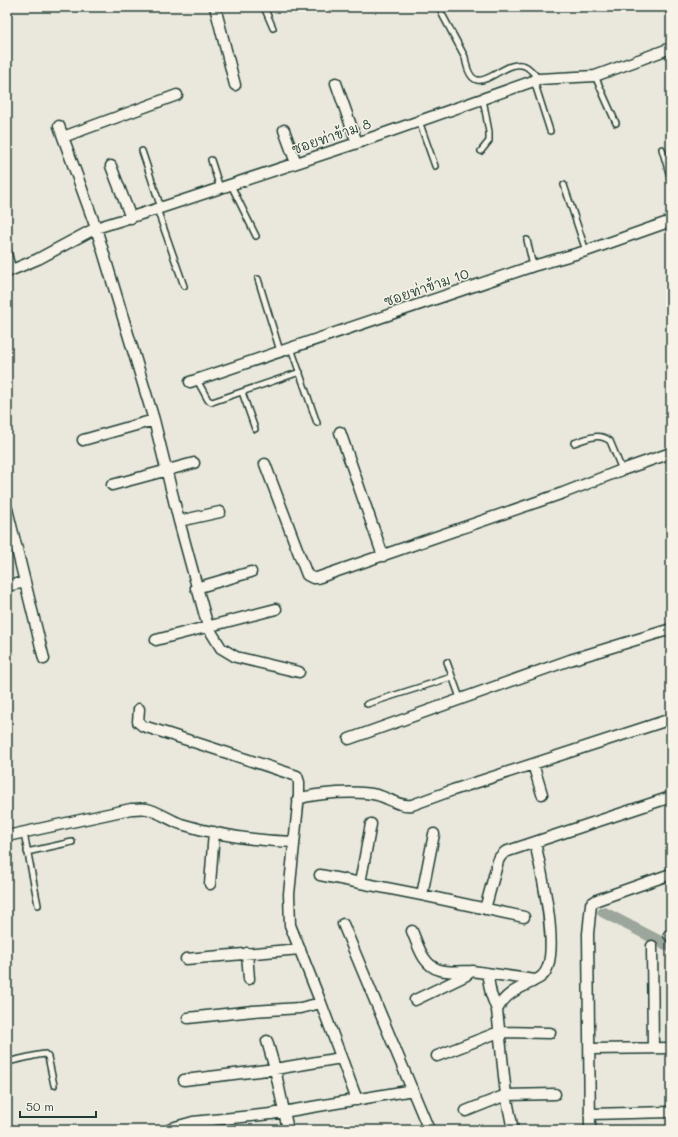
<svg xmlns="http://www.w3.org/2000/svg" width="678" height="1137" font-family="Mali,'Playpen Sans Thai',sans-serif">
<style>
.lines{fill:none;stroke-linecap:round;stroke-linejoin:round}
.canal{stroke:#9ca69c;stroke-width:11}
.service-casing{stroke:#1f3d34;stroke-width:8}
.minor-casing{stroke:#1f3d34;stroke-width:13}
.service{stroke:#f7f3e8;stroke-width:5}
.minor{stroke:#f7f3e8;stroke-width:10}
.labels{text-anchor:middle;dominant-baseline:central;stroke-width:3;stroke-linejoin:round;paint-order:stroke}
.street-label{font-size:14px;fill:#1f3d34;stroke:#f7f3e8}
</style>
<rect width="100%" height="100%" fill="#eae8dd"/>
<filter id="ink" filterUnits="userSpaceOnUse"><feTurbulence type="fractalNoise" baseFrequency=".025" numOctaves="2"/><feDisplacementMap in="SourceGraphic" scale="8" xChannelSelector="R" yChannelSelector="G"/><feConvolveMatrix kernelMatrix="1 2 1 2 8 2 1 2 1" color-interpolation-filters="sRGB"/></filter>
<g filter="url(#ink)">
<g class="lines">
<path class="canal" d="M603 912 671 947"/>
<defs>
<path id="service" d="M264 7 273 28
M440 7 442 14 465 57C473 109 502 56 525 66 531 69 535 75 539 79
M595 76 616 123
M534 81 550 131
M419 121 435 166
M662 149 671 180
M142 151 161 208
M481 151 489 141V132L483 99
M211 160 220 188
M231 185 256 236
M564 185 586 251
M157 209 184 286
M527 240 533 266
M7 247 13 270
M258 279 280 351
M291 348 317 423
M197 380 208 400 212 402 300 372
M242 392 255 429
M574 443C586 439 598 432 610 441L622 470
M447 662 460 698
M367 704 452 677
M24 833 38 905
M27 852 72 842
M7 1062 38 1055 45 1054 48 1057 54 1085"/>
<path id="minor" d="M215 7 235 85
M336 83 357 143
M59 126 96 228 154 420 179 521 208 627 221 648 236 657 299 672
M284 130 296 163
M63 137 177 95
M111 166 131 218
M7 272 38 259 96 228 157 209 357 143 539 79 595 76 671 48
M190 382 533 266 586 251 671 221
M340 432 383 556
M83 440 154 420
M265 464 307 575 313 578H317L563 493 622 470 671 453
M112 485 194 463
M7 509 44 659
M179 521 220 512
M7 586 25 582
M196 588 251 572
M156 640 276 609
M139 709 138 722 143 726C195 742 246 759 297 776L299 782V795L289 894 290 925 321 1003 357 1100
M349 739 570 660 671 629
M533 764 542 794
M298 799C317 793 357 790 377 795 389 798 399 807 412 805L453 790 671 719
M7 836 131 809C137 809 142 808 147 809 157 811 170 820 181 824 217 835 256 841 294 842
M320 875 422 895 524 917
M360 883 371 824
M210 884 214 832
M422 895 434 834
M485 909 498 861 500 857 505 852 671 797
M343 924 429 1130
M412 931C418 945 423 966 440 970 450 973 462 971 472 971
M669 935 671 936
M652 946 653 1048
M247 953 249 979
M186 959 300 949
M487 973 491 994 497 1010 506 1095 513 1130
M415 1000 465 976 472 971 535 980
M497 1010C504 995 517 989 532 982 535 980 539 979 542 976 563 958 540 867 535 842
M188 1018 253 1011 300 1008 321 1003
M267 1041 275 1069 288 1130
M590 1049 671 1048
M437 1056 499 1032 550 1033
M184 1080 275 1069 341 1058
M466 1111 506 1095 555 1094
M590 1114 671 1112
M169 1130 175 1127 193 1122 271 1114 413 1090
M590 1130 588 934 591 904 597 900 671 874"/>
</defs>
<use href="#service" class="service-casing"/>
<use href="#minor" class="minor-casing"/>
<use href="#service" class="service"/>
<use href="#minor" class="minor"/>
</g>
</g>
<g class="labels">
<g class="street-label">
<text transform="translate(331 136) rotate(-19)">ซอยท่าข้าม 8</text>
<text transform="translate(426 287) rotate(-19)">ซอยท่าข้าม 10</text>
</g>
</g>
<rect width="678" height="1137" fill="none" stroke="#f7f3e8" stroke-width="24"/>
<rect x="12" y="12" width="654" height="1113" fill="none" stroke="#1f3d34" stroke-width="1.5" filter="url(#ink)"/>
<path d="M20 1111v6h76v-6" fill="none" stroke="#1f3d34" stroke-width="2"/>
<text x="26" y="1111" font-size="12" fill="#1f3d34" stroke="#f7f3e8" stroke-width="3" paint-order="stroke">50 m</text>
</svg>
